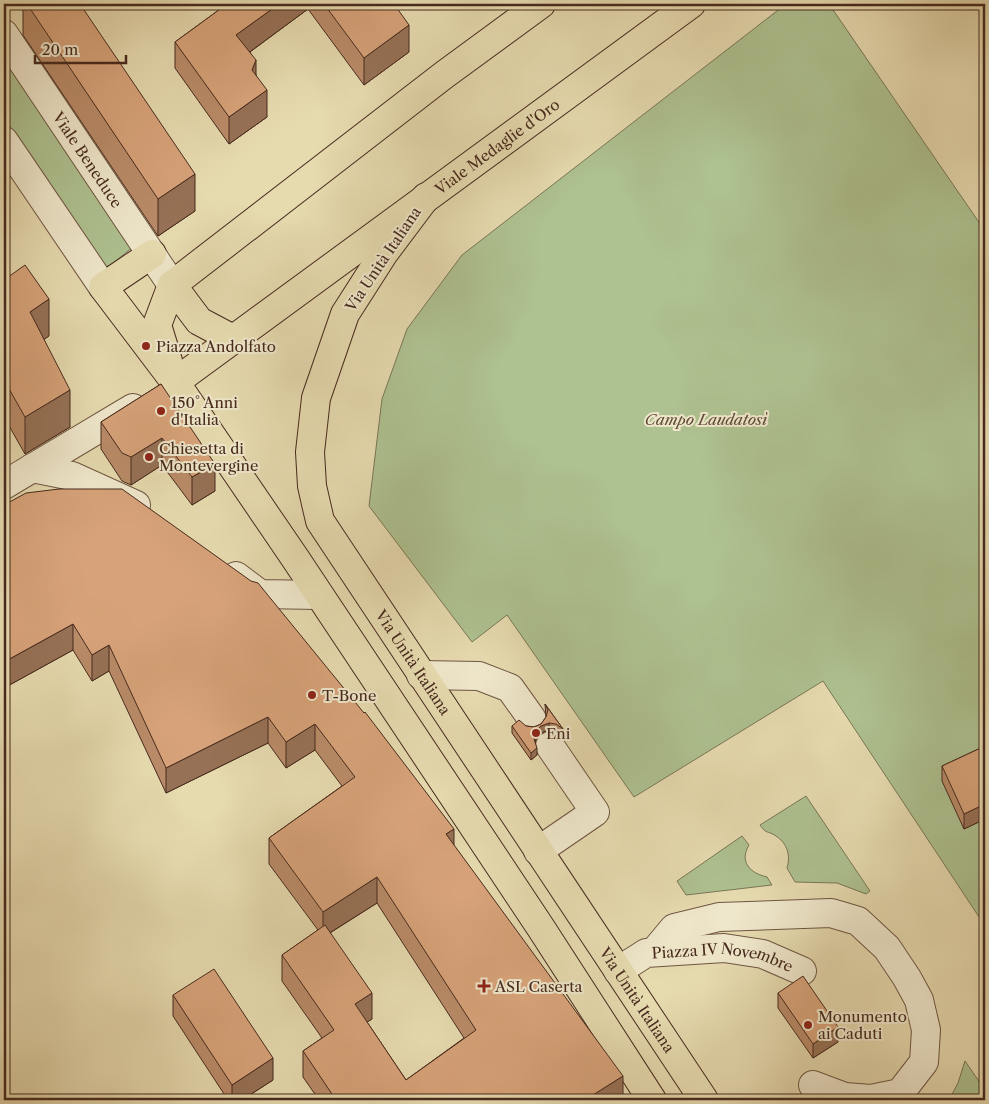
<svg xmlns="http://www.w3.org/2000/svg" width="989" height="1104" font-family="'Libre Caslon Text',serif">
<style>
.green{fill:#aec190;stroke:#7a7657}
.lines{fill:none;stroke-linecap:round;stroke-linejoin:round}
.minor-casing{stroke:#6f5642;stroke-width:30}
.major-casing{stroke:#472a1e;stroke-width:30}
.minor{stroke:#efe7cb;stroke-width:28}
.major{stroke:#e6daaf;stroke-width:28}
.wall{fill:#b98b68;stroke:#472a1e;fill-rule:evenodd}
.shaded-wall{fill:#967155;stroke:#472a1e}
.building{fill:#d7a279;stroke:#472a1e}
.poi-dot{fill:#8f2418;stroke:#efe7cb;stroke-width:2}
.labels{text-anchor:middle;dominant-baseline:central;stroke-width:4;stroke-linejoin:round;paint-order:stroke}
.street-label{font-size:15px;fill:#472a1e;stroke:#efe7cb}
.poi-label{font-size:15px;fill:#472a1e;stroke:#efe7cb;text-anchor:start}
.park-label{font-size:15px;font-style:italic;fill:#5c4835;stroke:#efe7cb}
</style>
<rect width="100%" height="100%" fill="#e6daaf"/>
<filter id="stains"><feTurbulence type="fractalNoise" baseFrequency=".004" numOctaves="4"/><feColorMatrix values="0 0 0 0 .2 0 0 0 0 .09 0 0 0 0 .02 0 0 0 .5 -.17"/></filter>
<radialGradient id="worn" r=".72"><stop offset=".6" stop-color="#630" stop-opacity="0"/><stop offset="1" stop-color="#630" stop-opacity=".3"/></radialGradient>
<path class="green" d="M786 4H829L985 231V926L823 681 634 797 507 615 472 642 369 506 382 399 407 329 462 255Z
M4 56 133 247 107 268 4 118Z
M806 796 870 891 866 894 837 883 795 882 787 868C791 855 787 843 776 836 767 830 767 835 760 825Z
M742 836 749 845C739 862 750 873 767 877L772 885 686 895 677 881Z
M965 1061 985 1090V1100H949L958 1083Z"/>
<g class="lines">
<defs>
<g id="minor">
<path id="s1" d="M4 34 172 285"/>
<path d="M4 141 103 287"/>
<path d="M32 468 72 476 136 505"/>
<path d="M4 485 133 408"/>
<path d="M236 576 260 594 319 595"/>
<path d="M421 675 479 676 510 688 532 719"/>
<path d="M538 851 595 812 550 746"/>
<path d="M654 952 674 928 719 917 831 913 858 921 887 948 907 978 919 1000 926 1030 924 1062 900 1093 871 1099 845 1097 813 1085"/>
<path id="s2" d="M618 971 646 953 724 948 763 954 802 971"/>
</g>
<g id="major">
<path id="s3" d="M426 197 384 253 345 314 316 398 310 452 312 486 320 521 704 1100"/>
<path d="M152 254 103 287 175 382 295 558 541 928 652 1100"/>
<path d="M172 285 444 75 541 4"/>
<path d="M172 285 199 321 233 339"/>
<path d="M168 361 157 325 172 285"/>
<path id="s4" d="M175 382 691 4"/>
</g>
</defs>
<use href="#minor" class="minor-casing"/>
<use href="#major" class="major-casing"/>
<use href="#minor" class="minor"/>
<use href="#major" class="major"/>
</g>
<path class="wall" d="M23 4H80L195 211 158 236 23 35Z
M227 4H394L409 52 364 85 308 9 250 52 267 117 229 144 175 68V42Z
M4 280 49 336 44 339 70 427 25 454 4 417Z
M161 384 215 491 192 505 162 465 131 485 122 481 101 449V422Z
M59 489 454 846 623 1100H319L303 1077V1051L322 1038 282 981V955L318 930 269 864V838L342 786 315 750 286 768 268 743 166 793 109 671 92 681 73 650 4 688V505ZM377 903 464 1038 406 1080 367 1022 372 1019 330 933Z
M545 704 563 729V737L556 732 549 730 541 733 536 739 535 742 537 755 531 760 512 733V726H526L534 727 541 724 546 717Z
M985 746V819L964 829 942 781V766Z
M778 993 838 1042 813 1058 778 1008Z
M173 995 273 1080 242 1100H228L173 1016Z"/>
<path class="shaded-wall" d="M279 4H308V9L236 62V35Z
M409 25V52L364 85V58Z
M256 60V86L252 70Z
M267 90V117L229 144V117Z
M195 174V211L158 236V199Z
M49 299V336L30 349V312Z
M70 390V427L25 454V417Z
M162 438V465L131 485V457Z
M215 464V491L192 505V477Z
M73 624V650L4 688V662Z
M109 645V671L92 681V655Z
M268 717V743L166 793V768Z
M549 723V730L541 733 536 739 534 747V739L536 731 541 726Z
M315 724V750L286 768V742Z
M537 748V755L531 760V753Z
M985 804V819L964 829V814Z
M454 829V855L446 834Z
M377 877V903L323 937V912Z
M372 993V1019L355 1030V1004Z
M838 1027V1042L813 1058V1044Z
M273 1058V1080L242 1100H232V1085Z
M623 1076V1100H585Z"/>
<path class="building" d="M27 4H80L195 174 158 199Z
M227 4H279L236 35 256 60 252 70 267 90 229 117 175 42Z
M324 4H394L409 25 364 58Z
M25 265 49 299 30 312 70 390 25 417 4 380V280Z
M161 384 215 464 192 477 162 438 131 457 122 453 101 422Z
M59 489H122L251 581 258 583 364 713 365 712 454 829 446 834 623 1076 585 1100H336L303 1051 334 1030 282 955 325 925 372 993 355 1004 406 1080 476 1030 377 877 323 912 269 838 355 777 315 724 286 742 268 717 166 768 109 645 92 655 73 624 4 662V505L26 493Z
M545 704 563 729 556 724 549 723 541 726 536 731 534 739 537 748 531 753 512 726 519 720 526 726 534 727 541 724 546 717 548 710Z
M985 746V804L964 814 942 766Z
M214 969 273 1058 232 1085 173 995Z
M803 976 838 1027 813 1044 778 993Z"/>
<g class="poi-dot">
<circle cx="146" cy="346" r="5"/>
<circle cx="161" cy="411" r="5"/>
<circle cx="149" cy="457" r="5"/>
<circle cx="312" cy="695" r="5"/>
<circle cx="536" cy="733" r="5"/>
<path d="M481.5 978.5h5v5h5v5h-5v5h-5v-5h-5v-5h5z"/>
<circle cx="808" cy="1025" r="5"/>
</g>
<g class="labels">
<g class="street-label">
<text stroke="none"><textPath href="#s4" startOffset="399">Viale Medaglie d'Oro</textPath></text>
<text stroke="none"><textPath href="#s1" startOffset="151">Viale Beneduce</textPath></text>
<text transform="translate(383 259) rotate(-56)">Via Unità Italiana</text>
<text stroke="none"><textPath href="#s3" startOffset="525">Via Unità Italiana</textPath></text>
<text stroke="none"><textPath href="#s2" startOffset="111">Piazza IV Novembre</textPath></text>
<text stroke="none"><textPath href="#s3" startOffset="930">Via Unità Italiana</textPath></text>
</g>
<g class="poi-label">
<text x="156" y="346">Piazza Andolfato</text>
<text x="171" y="402">150° Anni<tspan x="171" dy="17">d'Italia</tspan></text>
<text x="159" y="448">Chiesetta di<tspan x="159" dy="17">Montevergine</tspan></text>
<text x="322" y="695">T-Bone</text>
<text x="546" y="733">Eni</text>
<text x="495" y="986">ASL Caserta</text>
<text x="818" y="1016">Monumento<tspan x="818" dy="17">ai Caduti</tspan></text>
</g>
<g class="park-label">
<text x="706" y="419">Campo Laudatosì</text>
</g>
</g>
<rect width="989" height="1104" fill="none" stroke="#e6daaf" stroke-width="20"/>
<rect x="5" y="5" width="979" height="1094" fill="none" stroke="#472a1e" stroke-width="2.5"/>
<rect x="10" y="10" width="969" height="1084" fill="none" stroke="#472a1e"/>
<path d="M35 55v8h91v-8" fill="none" stroke="#472a1e" stroke-width="2.5"/>
<text x="42" y="55" font-size="15" fill="#472a1e" stroke="#efe7cb" stroke-width="4" paint-order="stroke">20 m</text>
<rect width="100%" height="100%" filter="url(#stains)"/>
<rect width="100%" height="100%" fill="url(#worn)"/>
</svg>
